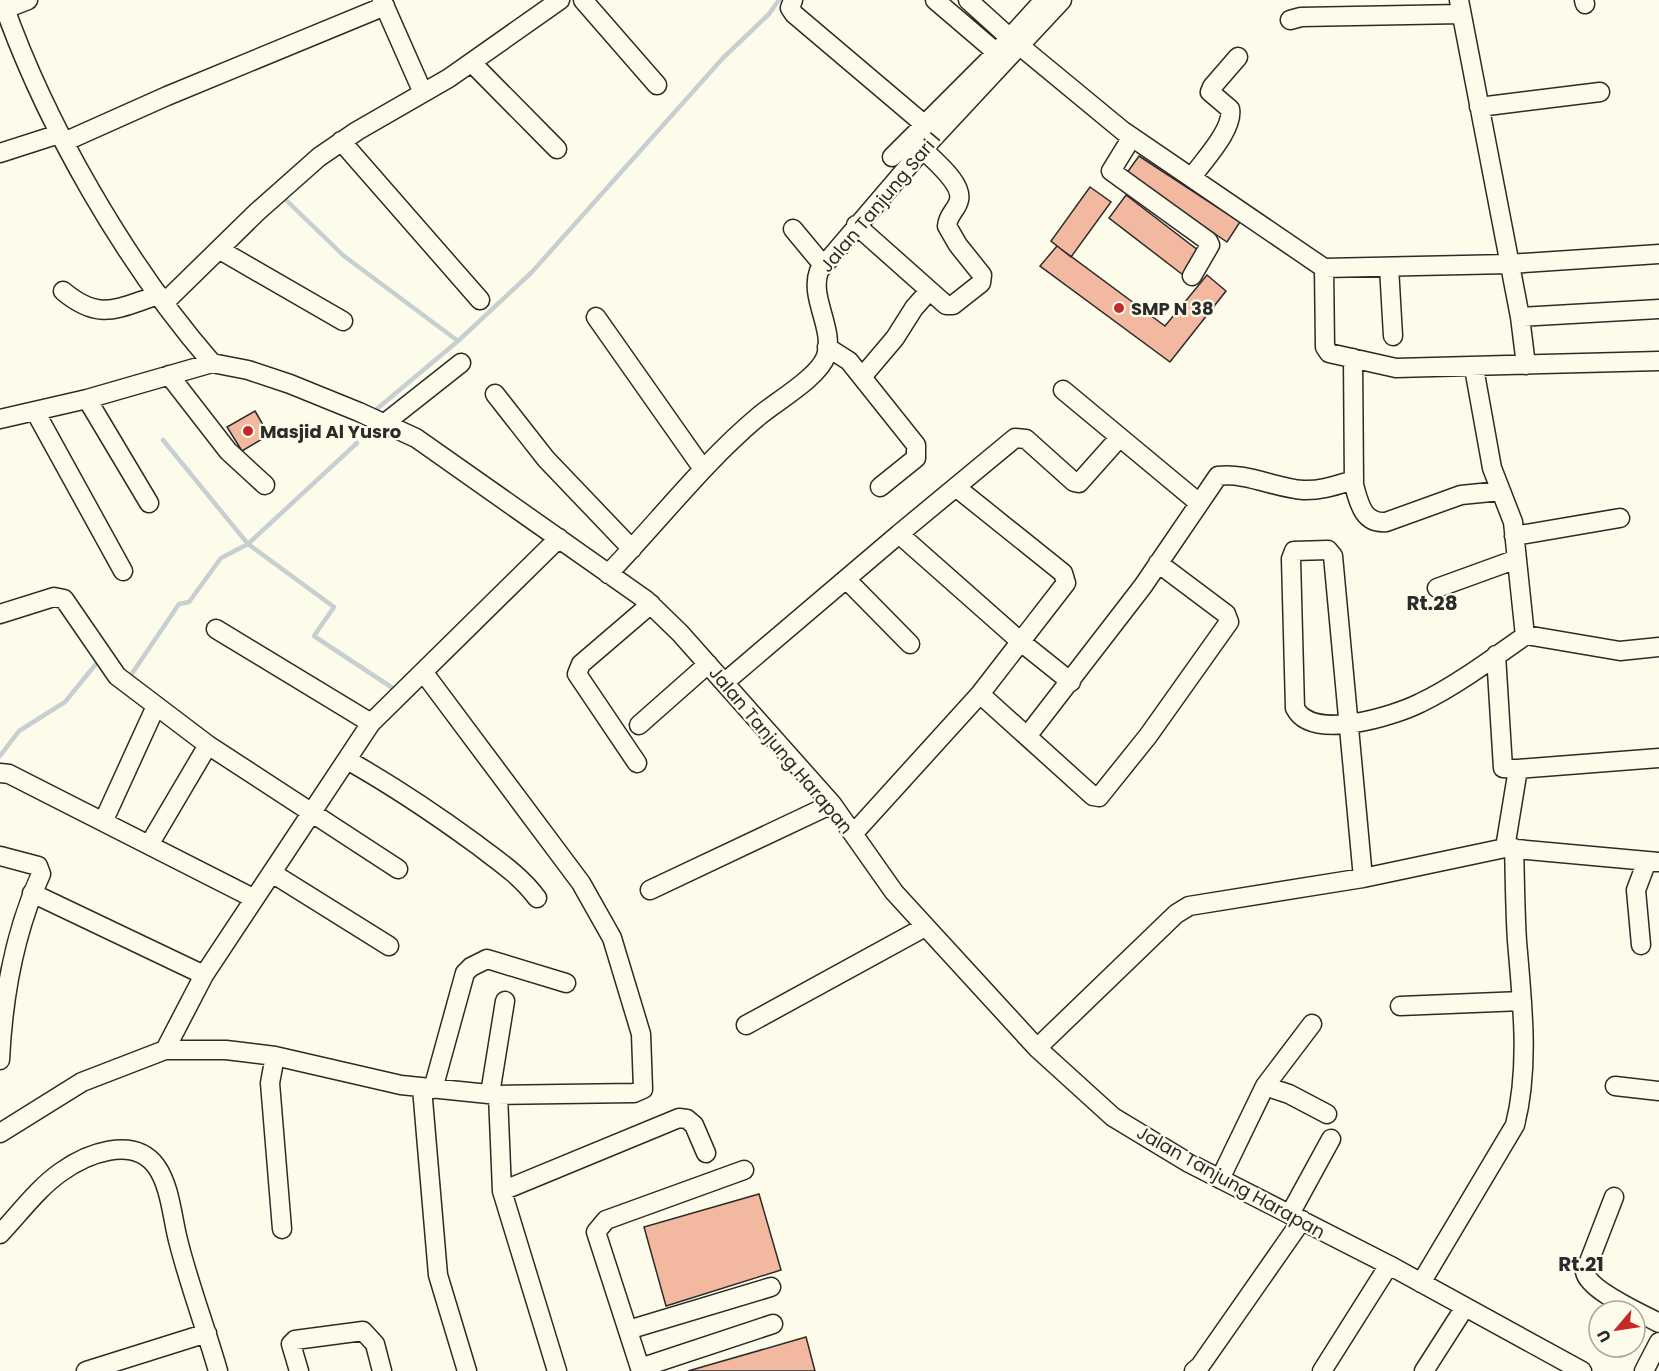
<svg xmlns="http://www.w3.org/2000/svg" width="1659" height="1371" font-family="Poppins,sans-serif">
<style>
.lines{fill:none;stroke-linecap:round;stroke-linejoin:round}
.stream{stroke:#c7d0d0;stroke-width:4.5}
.building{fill:#f2b8a0;stroke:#2b2b2b;stroke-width:1.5}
.minor-casing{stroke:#2b2b2b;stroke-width:21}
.minor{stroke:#fdfbea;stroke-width:18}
.poi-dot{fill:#c62828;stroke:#fdfbea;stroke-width:2}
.labels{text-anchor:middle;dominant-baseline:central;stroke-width:4.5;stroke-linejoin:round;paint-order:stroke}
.street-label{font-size:18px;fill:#2b2b2b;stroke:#fdfbea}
.poi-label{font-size:18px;font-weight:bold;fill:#2b2b2b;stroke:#fdfbea;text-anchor:start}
.neighbourhood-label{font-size:20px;font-weight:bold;fill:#2b2b2b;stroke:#fdfbea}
</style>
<rect width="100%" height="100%" fill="#fdfbea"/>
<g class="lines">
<path class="stream" d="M285 199 344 256 458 341
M378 408 458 341 532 272 723 58 769 14 779 0
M163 440 248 544 334 607 314 636 394 689
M127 677 129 678 179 604 189 602 221 558 248 544 357 443
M0 756 19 731 65 702 100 659"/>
</g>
<path class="building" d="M1139 156 1240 222 1227 242 1126 174Z
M1090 187 1111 202 1071 257 1051 241Z
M1126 195 1199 251 1183 275 1109 218Z
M1057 246 1165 326 1207 275 1226 291 1170 362 1040 266Z
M255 411 269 435 242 451 227 427Z
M759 1194 781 1270 666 1306 644 1227Z
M806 1337 815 1371H688Z"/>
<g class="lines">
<defs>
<path id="minor" d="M2 0C45 124 126 264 212 363
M382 0 423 93
M583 0 657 85
M793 0 790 8 794 14 925 125
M935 0 1004 59
M968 0 1010 38
M1459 0 1520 317 1526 365
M1584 0 1585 4
M0 11 28 0
M1290 20 1301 17 1461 14
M1020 46 1123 131 1324 268 1509 264 1659 254
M472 63 557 149
M1479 107 1600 92
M1132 137 1111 171 1208 241 1210 245 1192 276
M341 141 480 300
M64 142 167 96 385 6
M0 153 59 134
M892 157 997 52 1044 0
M1192 177C1203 161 1234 129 1230 109L1210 92 1212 87 1238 57
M856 225 946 305H953L981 283 982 275 958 245 947 226C948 214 957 210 959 200 963 183 934 161 923 149
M793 229 823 265
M220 250 343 321
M1389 267 1393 336
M1324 268 1325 347 1329 353 1396 368 1659 361
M63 291C100 322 117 308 159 295
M165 302 257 212 319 157 357 131 449 78 560 0
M596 317 703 469
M1520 317 1659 309
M827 347 849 361 916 445V458L880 487
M1353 358 1354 485C1359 503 1363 524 1386 522L1461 495 1501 491
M1474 368 1492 468 1513 522 1525 636
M169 375 228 451 265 485
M862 377 895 338 914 308 929 291
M1063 390 1199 503
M495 394 546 459 632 549
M87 399 149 503
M36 413 123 571
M0 419 87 399 212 363 248 370 290 384 359 412 416 438 646 600 680 633 832 804 894 892 1037 1048 1113 1117 1189 1163 1389 1265 1582 1371
M385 423 461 363
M899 534 1015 438 1026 439 1074 482 1079 483 1119 438
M1514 536 1620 518
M608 574C659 521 703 463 759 416 777 401 819 377 826 356 835 329 809 298 819 271L923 149 1062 0
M846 579 910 644
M1437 588 1517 559
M0 614 54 597 64 599 117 676 208 745 398 869
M216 629 371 723
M1496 655 1503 768 1518 769 1505 848
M725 682 899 534 1021 642 1071 682
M980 694 1093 796 1099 797 1148 736 1229 622 1226 614 1158 563
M639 725 708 664
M1028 735 1143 586 1218 476C1246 472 1275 488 1303 490 1320 491 1337 485 1354 480
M349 761C393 786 435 814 476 844 498 861 520 875 537 898
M637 763 577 674 581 664 651 604
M1518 769 1659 758
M0 773 9 774 253 898
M104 820 156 706
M853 834 980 694 1066 583 1063 573 957 488
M149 845 208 745
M0 856 38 866 41 874C15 931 3 997 0 1060
M272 873 389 946
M1363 878 1333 556 1328 550 1294 551 1291 559 1295 708C1312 742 1394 716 1420 703 1454 687 1495 657 1526 635L1620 651 1659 647
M650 890 832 804
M32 893 204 975
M1641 945 1636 890 1647 861
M1400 1006 1522 1001
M746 1025 925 927
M1037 1048 1176 914 1189 906 1363 878 1505 848 1659 862
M165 1050H226L275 1056 401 1085 498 1095 634 1093 643 1089 641 1034 612 938 581 883 424 673
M275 1056 270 1083 282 1229
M1265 1086 1289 1094 1327 1114
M1615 1086 1659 1091
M422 1088 438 1275 467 1371
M433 1089 465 973 471 967 487 959 566 983
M490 1094 505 1001
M498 1095 502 1191 557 1371
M0 1133 82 1082 165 1050 204 975 371 723 559 538
M1220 1179 1265 1086 1312 1024
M502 1191 679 1118 687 1119 694 1125 706 1153
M1614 1197 1585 1272C1589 1291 1641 1313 1659 1323
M1290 1214 1331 1139
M0 1234C19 1214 38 1188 61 1172 86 1154 133 1135 156 1166 171 1187 172 1219 179 1244 190 1287 206 1329 218 1371
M1421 1283 1515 1125C1530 1066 1522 1001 1517 941 1515 910 1515 879 1514 848
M628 1330 771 1287
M640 1368 773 1324
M86 1371 207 1333
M299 1371 291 1344 295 1340 363 1331 375 1344 382 1371
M641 1371 596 1232 606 1220 744 1170
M1194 1371 1200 1366 1302 1220
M1322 1371 1389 1265
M1424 1371 1465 1307
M1644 1371 1659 1342"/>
</defs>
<use href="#minor" class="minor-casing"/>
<use href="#minor" class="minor"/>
</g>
<g class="poi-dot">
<circle cx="1119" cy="308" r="6"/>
<circle cx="248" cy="431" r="6"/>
</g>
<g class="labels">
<g class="street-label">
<text transform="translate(880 202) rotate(-50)">Jalan Tanjung Sari I</text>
<text transform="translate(781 750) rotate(50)">Jalan Tanjung Harapan</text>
<text transform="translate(1231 1182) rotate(29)">Jalan Tanjung Harapan</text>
</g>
<g class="poi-label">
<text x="1131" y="308">SMP N 38</text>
<text x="260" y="431">Masjid Al Yusro</text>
</g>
<g class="neighbourhood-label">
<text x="1432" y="603">Rt.28</text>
<text x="1581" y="1264">Rt.21</text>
</g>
</g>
<g transform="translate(1617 1329) rotate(241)"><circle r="28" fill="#fdfbea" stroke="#a9a89e" stroke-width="1.5"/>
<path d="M0-4.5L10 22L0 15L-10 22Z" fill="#c62828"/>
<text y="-9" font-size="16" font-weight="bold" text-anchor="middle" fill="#2b2b2b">U</text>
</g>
</svg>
